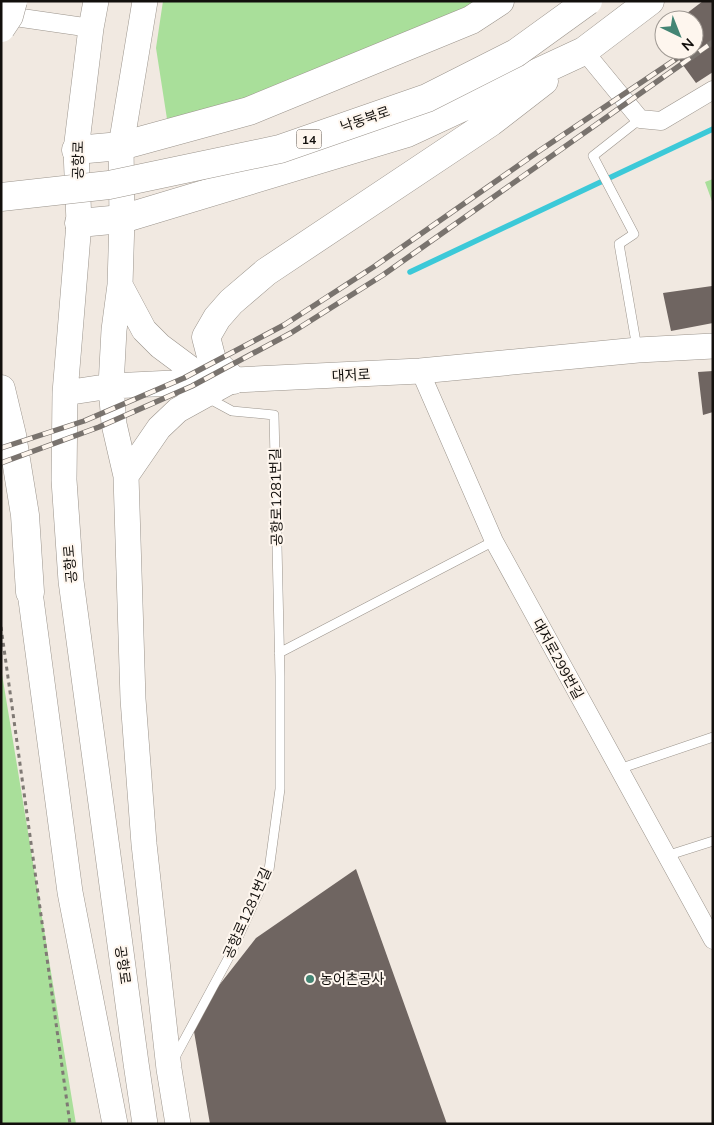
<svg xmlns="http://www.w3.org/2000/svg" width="714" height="1125" font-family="Mulish,'Noto Sans KR',sans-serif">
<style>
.green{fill:#a9df9a}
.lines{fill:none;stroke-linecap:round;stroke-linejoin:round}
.stream{stroke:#3cc9d8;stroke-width:5.5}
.building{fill:#6f6561}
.lane-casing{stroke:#9b948c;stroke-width:10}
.street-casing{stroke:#9b948c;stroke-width:19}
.secondary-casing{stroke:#9b948c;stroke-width:26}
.primary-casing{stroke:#9b948c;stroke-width:29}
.path{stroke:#7f7974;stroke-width:3;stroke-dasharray:4 4;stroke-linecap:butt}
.lane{stroke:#fff;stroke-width:9}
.street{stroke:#fff;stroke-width:18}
.secondary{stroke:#fff;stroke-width:25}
.primary{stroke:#fff;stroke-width:28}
.rail-casing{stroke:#79736e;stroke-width:5.5}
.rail{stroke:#fef6ee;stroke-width:4;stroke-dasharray:11;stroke-linecap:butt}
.primary-bridge-casing{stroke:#9b948c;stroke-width:29;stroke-linecap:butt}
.primary-bridge{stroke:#fff;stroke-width:28}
.poi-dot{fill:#448574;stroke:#fef6ee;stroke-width:2}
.labels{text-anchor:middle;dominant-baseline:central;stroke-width:4;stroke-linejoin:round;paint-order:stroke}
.shield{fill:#fef6ee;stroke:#595450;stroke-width:1}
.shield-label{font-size:12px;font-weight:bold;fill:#120f0c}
.street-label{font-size:14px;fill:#120f0c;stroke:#fef6ee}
.poi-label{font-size:14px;fill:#120f0c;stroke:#fef6ee;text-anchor:start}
</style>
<rect width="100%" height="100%" fill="#f1e9e1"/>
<path class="green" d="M163 1H479L465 10 245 102 167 119 156 48Z
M713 179V204L705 182Z
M1 668 76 1124H1Z"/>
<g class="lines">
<path class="stream" d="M410 272 713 129"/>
</g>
<path class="building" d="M703 1H713V72L696 83 672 50H694V20H678Z
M712 286 713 323 671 331 663 293Z
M713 371V412L703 415 698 372Z
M356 869 447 1124H210L192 1020 256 938Z"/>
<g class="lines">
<defs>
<path id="lane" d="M637 348 619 244 634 234 593 156 640 119
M279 653 494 541
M619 769 713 737
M666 856 713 841
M174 1059 229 957 269 870 280 789V676L274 415 232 411 208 398"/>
<path id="street" d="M1 15 91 28
M584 51 640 119 661 121 713 90
M420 371 494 541 713 940"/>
<path id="secondary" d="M96 1 91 28 76 150 79 223 65 393 64 480 71 581 136 1063 145 1124
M145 1 121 146 122 219 120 285 114 330 111 386 114 424 126 476 133 699 144 844 169 1069 178 1124
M120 285 144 330 160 346 207 381
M65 393 111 386 420 371 638 350 713 346
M126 476 159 428 178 410 227 383
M30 592 70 892 115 1124"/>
<path id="primary" d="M76 150 121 146 249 111 471 20 500 1
M79 223 122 219 407 133 584 51 650 1
M233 380 212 360 206 337 217 318 231 302 266 272 491 122 544 81
M1 389 12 435 25 515 30 592"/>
</defs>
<use href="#lane" class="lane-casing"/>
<use href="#street" class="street-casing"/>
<use href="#secondary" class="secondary-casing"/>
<use href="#primary" class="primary-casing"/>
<path class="path" d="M1 627 70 1124"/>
<use href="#lane" class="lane"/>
<use href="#street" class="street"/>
<use href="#secondary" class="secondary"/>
<use href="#primary" class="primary"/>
<defs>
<path id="rail" d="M1 448 84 421 184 378 284 325 375 266 539 151 685 53
M1 463 99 427 192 386 291 333 383 275 713 42"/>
</defs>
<use href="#rail" class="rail-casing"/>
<use href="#rail" class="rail"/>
<defs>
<path id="primary-bridge" d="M1 28 9 16 13 1
M1 197 109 185 280 149 427 98 516 53 588 1"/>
</defs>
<use href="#primary-bridge" class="primary-bridge-casing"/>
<use href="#primary-bridge" class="primary-bridge"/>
</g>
<circle class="poi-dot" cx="310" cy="979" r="5"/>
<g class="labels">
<rect class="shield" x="296.5" y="129.5" width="25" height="19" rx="4"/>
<g class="shield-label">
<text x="309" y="139">14</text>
</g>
<g class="street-label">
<text transform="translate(365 119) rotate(-19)">낙동북로</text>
<text transform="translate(78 160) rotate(-89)">공항로</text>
<text transform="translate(351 375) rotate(-3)">대저로</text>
<text transform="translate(276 497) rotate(-91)">공항로1281번길</text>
<text transform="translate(70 564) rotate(-95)">공항로</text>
<text transform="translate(558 659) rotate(61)">대저로299번길</text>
<text transform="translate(247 913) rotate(-66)">공항로1281번길</text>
<text transform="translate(123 965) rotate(82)">공항로</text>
</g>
<g class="poi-label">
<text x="320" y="979">농어촌공사</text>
</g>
</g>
<rect width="714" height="1125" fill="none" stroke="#120f0c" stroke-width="5"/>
<g transform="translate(679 35) rotate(137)"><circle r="24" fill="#fef6ee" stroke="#a09a94"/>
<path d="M0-4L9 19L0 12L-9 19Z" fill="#448574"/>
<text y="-8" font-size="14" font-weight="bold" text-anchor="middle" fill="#120f0c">N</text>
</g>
</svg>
